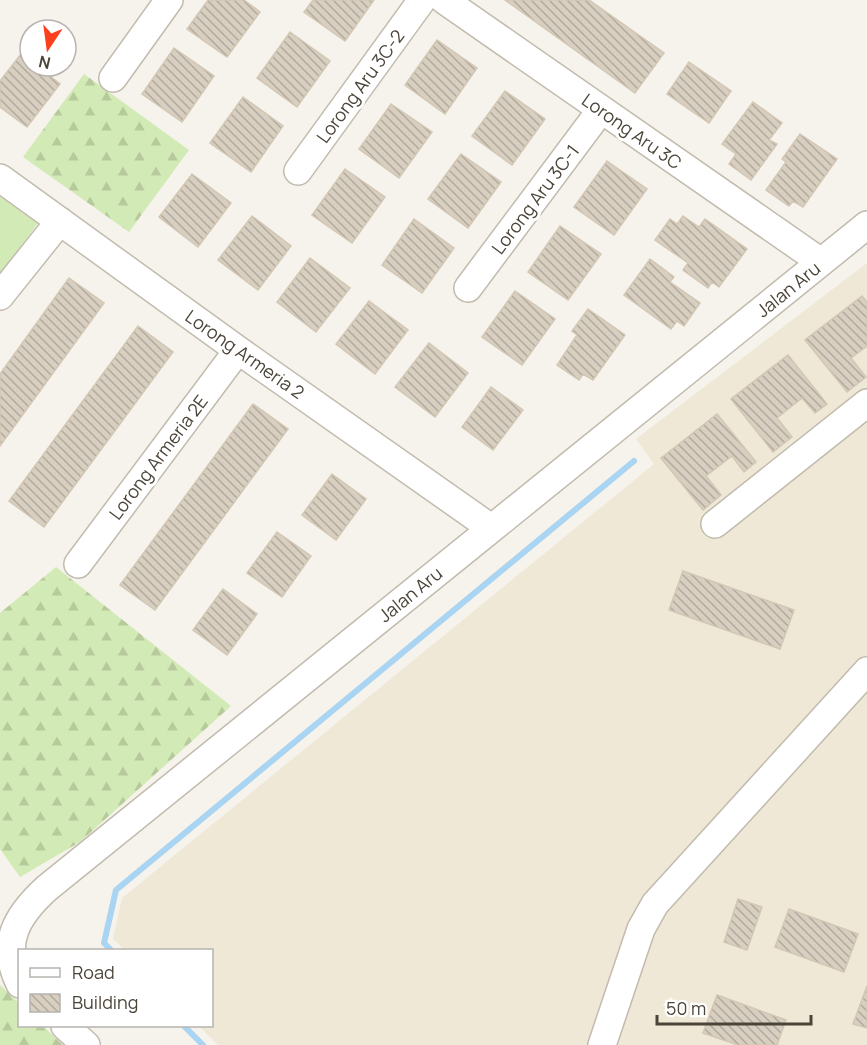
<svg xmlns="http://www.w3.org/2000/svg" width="867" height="1045" font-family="Manrope,sans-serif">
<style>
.education{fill:#efe8d6}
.forest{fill:url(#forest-firs)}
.green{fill:#d2eab5}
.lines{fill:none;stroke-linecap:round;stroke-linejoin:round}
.stream{stroke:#a9d4f2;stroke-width:6}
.building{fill:url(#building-back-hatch);stroke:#d3c7b4;stroke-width:1.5}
.minor-casing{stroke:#c2bbae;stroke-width:30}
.minor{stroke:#fff;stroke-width:27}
.labels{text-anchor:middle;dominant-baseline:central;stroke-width:6;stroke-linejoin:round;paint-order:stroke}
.street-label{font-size:18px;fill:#4b4439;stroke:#fff}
</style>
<defs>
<pattern id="forest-firs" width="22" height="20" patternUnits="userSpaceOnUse" patternTransform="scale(1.5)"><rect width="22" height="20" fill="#d2eab5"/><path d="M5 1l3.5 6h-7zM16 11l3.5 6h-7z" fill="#b6ca9c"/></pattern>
<pattern id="building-back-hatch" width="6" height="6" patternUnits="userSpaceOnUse" patternTransform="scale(1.5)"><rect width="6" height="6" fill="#d8cfc1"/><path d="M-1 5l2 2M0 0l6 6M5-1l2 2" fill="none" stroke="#b1aa9e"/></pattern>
</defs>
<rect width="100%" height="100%" fill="#f6f3ec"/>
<path class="education" d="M867 263V1045H218L199 1026H212V950H125L113 939 122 898 654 464 636 439Z"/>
<path class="forest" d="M84 74 189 150 129 232 23 157Z
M56 567 231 706 80 842 20 877 0 849V613Z
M0 985 19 1003 20 1026H43L63 1045H0Z"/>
<path class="green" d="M0 195 38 223 0 275Z"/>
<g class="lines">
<path class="stream" d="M111 950 104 943 116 890 634 461
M184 1026 203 1045"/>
</g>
<path class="building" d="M208 0H244L260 12 227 57 187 29Z
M313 0H374L345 41 304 12Z
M505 0H589L664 53 635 93Z
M290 32 330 61 297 107 257 78Z
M437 40 477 68 445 114 405 85Z
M174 48 214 76 182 122 142 94Z
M21 54 30 61V66H37L60 84 27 127 0 107V81Z
M689 62 731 91 709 123 667 94Z
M505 91 545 119 512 165 472 136Z
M243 97 283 126 251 172 210 143Z
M753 102 782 123 769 140 777 144 751 180 729 164 736 154 722 144Z
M391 104 432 132 399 178 359 149Z
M800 134 837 159 803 207 793 201 789 206 766 190 786 162 782 159Z
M461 154 501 182 468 228 428 199Z
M607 161 647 189 614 235 574 207Z
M345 169 385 197 352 243 312 215Z
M192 174 231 203 198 247 159 217Z
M252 216 291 246 258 290 218 260Z
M683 216 699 227 705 219 747 249 719 287 712 282 708 288 683 270 688 263 655 240 670 219 677 224Z
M414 219 454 248 422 293 382 265Z
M560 226 601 254 568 300 528 272Z
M310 258 350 288 316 332 277 302Z
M650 259 674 277 670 282 700 303 684 326 677 321 671 329 624 295Z
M69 278 104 303 0 446V374Z
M515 291 555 319 522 365 482 337Z
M862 296 867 302V346L851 358 866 377 847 392 805 340Z
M369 301 408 330 375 374 336 344Z
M588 309 625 335 593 380 583 374 579 380 557 365 577 335 572 331Z
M138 326 173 352 44 527 9 501Z
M429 343 468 373 435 417 395 387Z
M788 355 827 404 815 413 802 398 777 418 792 437 773 452 731 399Z
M491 387 523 410 493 450 462 427Z
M253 404 288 429 155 610 120 585Z
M717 414 756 462 744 472 732 456 706 476 721 495 703 510 661 458Z
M332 474 366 499 336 540 302 515Z
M277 532 311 556 282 597 247 573Z
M683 571 794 610 780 649 669 610Z
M223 589 257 614 227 655 193 630Z
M738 899 762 907 747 950 724 942Z
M789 909 858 934 844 972 775 947Z
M867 986V1028L853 1024Z
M717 995 786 1020 777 1045H738L703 1033Z"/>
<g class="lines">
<defs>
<path id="minor" d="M444 0 821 262
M113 78 169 0
M298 171 422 0
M0 178 238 350 491 528
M468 288 601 110
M0 296 60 221
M715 524 867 403
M78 564 238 350
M20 984C0 944 16 916 47 888L867 225
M65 1026 86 1045
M602 1045 641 929 655 904 867 671"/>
</defs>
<use href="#minor" class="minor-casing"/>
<use href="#minor" class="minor"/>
</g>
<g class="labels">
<g class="street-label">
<text transform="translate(360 86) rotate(-54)">Lorong Aru 3C-2</text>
<text transform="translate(632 131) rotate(35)">Lorong Aru 3C</text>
<text transform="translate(535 199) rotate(-53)">Lorong Aru 3C-1</text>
<text transform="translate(788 289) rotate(-39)">Jalan Aru</text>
<text transform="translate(245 354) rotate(35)">Lorong Armeria 2</text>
<text transform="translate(158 457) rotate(-53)">Lorong Armeria 2E</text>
<text transform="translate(410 594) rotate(-39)">Jalan Aru</text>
</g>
</g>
<rect x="18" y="949" width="195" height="78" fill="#ffffff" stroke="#b7b4b0" stroke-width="1.5"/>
<rect x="30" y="968" width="30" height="9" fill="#ffffff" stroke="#b7b4b0" stroke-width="1.5"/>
<text x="72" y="979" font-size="18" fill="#4b4439">Road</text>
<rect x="30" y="994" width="30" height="18" fill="url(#building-back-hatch)" stroke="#b7b4b0" stroke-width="1.5"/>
<text x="72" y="1009" font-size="18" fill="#4b4439">Building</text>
<g transform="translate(48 48) rotate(193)"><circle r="28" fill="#ffffff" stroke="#b7b4b0" stroke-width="1.5"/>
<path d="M0-4.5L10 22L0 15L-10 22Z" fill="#fc3f1d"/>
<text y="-9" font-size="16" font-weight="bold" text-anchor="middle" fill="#4b4439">N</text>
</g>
<path d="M657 1015v9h154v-9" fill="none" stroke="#4b4439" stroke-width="3"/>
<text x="666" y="1015" font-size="18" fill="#4b4439" stroke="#ffffff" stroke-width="4.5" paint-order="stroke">50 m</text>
</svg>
